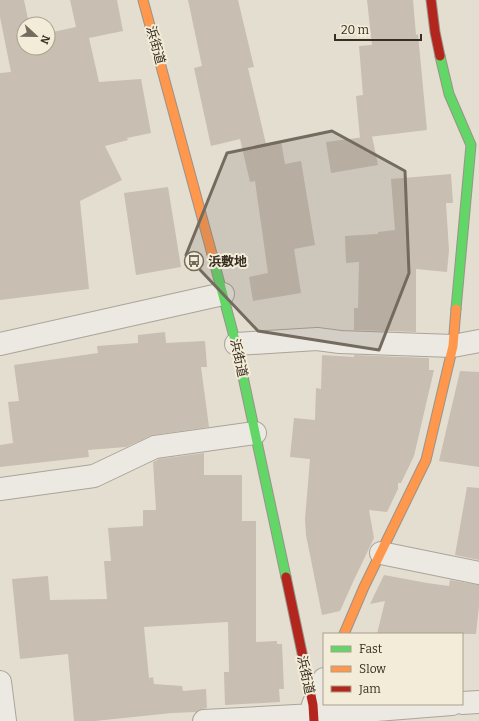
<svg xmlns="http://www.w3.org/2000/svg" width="479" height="721" font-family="Bitter,'Noto Sans JP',serif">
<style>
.building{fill:#c8beb2}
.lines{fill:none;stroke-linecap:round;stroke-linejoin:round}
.street-casing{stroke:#aaa499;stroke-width:24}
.fast-casing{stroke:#99938a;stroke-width:11}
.slow-casing{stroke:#99938a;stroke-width:11}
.jam-casing{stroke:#99938a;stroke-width:11}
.street{stroke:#ece9e2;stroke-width:22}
.fast{stroke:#63d668;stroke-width:9}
.slow{stroke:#ff974d;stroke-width:9}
.jam{stroke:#b3261e;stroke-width:9}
.marked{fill:#746b5f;fill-opacity:0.2;stroke:#746b5f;stroke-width:3;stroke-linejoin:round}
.labels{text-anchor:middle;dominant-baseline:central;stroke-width:4;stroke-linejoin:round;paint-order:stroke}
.street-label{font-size:13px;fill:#382d21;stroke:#f3ecd8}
.poi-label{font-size:13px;font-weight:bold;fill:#382d21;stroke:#f3ecd8;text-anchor:start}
</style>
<rect width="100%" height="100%" fill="#e4ded1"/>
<path class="building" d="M0 0H24L29 24H24V48H48V33L76 27 70 0H117L123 31 89 38 99 82 141 79 151 133 127 138 128 140 105 146 122 180 80 201 89 289 0 300V73L11 72 0 17Z
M188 0H238L254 67 248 68 266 144 281 141 285 164 301 161 315 245 294 249 301 293 253 301 249 277 268 273 255 181 250 182 240 139 211 146 194 68 202 66Z
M367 0H413L416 35 418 34 427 130 360 138 356 96 363 95 359 46 372 45Z
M372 136 378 165 331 173 326 142Z
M451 174 453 203H446L449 250 447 272 416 269V332L354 330V308H358L359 262 346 263 345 236 378 234V232L395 230 391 179Z
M168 187 181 267 136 275 124 193Z
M165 332 166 343 205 341 207 367H201L209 427 153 435 126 447 88 450 89 457 0 467V445L13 443 8 402 19 401 14 365 98 353 97 346 138 343V335Z
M322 355 354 357V355L429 358V370H434L414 456 401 483H398V489L387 512 369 510 374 538 353 582 340 611 322 615 306 535 305 519 310 459 290 457 294 418 315 420 316 388 321 389Z
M460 371 479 372V467L439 461Z
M204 453V475H242V521H256V642L277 641V644H282L284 689H279L280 702 225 705 224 672H229L228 622 144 627 149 678 153 677 154 684 182 686 183 691 206 689 207 708 203 709 196 712 172 713 95 721H74L68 654 20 659 12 579 48 576 50 600 107 599 104 561H111L108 528 143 526V510H156L153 462 159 459Z
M467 487 479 488V560L455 555Z
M384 575 427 583 449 586 450 580 479 585V606L476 634H377L385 601 370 604Z"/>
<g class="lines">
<defs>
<path id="street" d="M0 344 223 294
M236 344 317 339 340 342 453 346 479 341
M0 489 94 476 155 447 255 433
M381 553 479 573
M0 682 5 721
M462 703 479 702
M313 705 324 679
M204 721 314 715 452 704"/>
<path id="fast" d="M440 56 449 94 471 145 456 309
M212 254 236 344 286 577"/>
<path id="slow" d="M143 0 212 254
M344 634 364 587 426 460 453 346 456 309"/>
<path id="jam" d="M431 0 435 32 440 56
M286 577 313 705 314 721"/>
</defs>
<use href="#street" class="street-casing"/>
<use href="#fast" class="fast-casing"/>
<use href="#slow" class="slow-casing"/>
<use href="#jam" class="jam-casing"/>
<use href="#street" class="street"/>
<use href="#fast" class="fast"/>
<use href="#slow" class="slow"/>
<use href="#jam" class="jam"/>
</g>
<path class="marked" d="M332 131 405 171 409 273 379 350 258 331 186 255 227 153Z"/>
<defs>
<symbol id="bus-ring" viewBox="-11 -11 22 22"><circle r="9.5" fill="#f3ecd8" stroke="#746b5f" stroke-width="1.5"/><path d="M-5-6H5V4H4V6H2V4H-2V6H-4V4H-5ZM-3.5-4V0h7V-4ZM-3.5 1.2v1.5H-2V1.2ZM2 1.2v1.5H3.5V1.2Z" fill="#746b5f"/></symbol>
</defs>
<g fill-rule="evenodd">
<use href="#bus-ring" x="183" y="250" width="22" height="22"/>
</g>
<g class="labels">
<g class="street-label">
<text transform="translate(156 45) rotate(75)">浜街道</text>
<text transform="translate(239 358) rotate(78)">浜街道</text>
<text transform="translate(306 675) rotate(78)">浜街道</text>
</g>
<g class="poi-label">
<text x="208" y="261">浜敷地</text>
</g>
</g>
<rect x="323" y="633" width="140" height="72" fill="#f3ecd8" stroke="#a8a08f"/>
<rect x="331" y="646" width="20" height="6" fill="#63d668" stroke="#a8a08f"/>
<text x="359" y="653" font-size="12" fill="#382d21">Fast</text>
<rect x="331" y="666" width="20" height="6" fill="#ff974d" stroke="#a8a08f"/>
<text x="359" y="673" font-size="12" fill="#382d21">Slow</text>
<rect x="331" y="686" width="20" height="6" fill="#b3261e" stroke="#a8a08f"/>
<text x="359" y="693" font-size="12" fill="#382d21">Jam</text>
<g transform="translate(36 36) rotate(112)"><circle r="19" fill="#f3ecd8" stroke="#a8a08f"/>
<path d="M0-3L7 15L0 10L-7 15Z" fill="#746b5f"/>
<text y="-6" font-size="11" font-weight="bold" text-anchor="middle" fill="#382d21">N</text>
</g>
<path d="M335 34v6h86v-6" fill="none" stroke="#382d21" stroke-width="2"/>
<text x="341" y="34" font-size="12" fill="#382d21" stroke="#f3ecd8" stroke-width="3" paint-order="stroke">20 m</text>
</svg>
